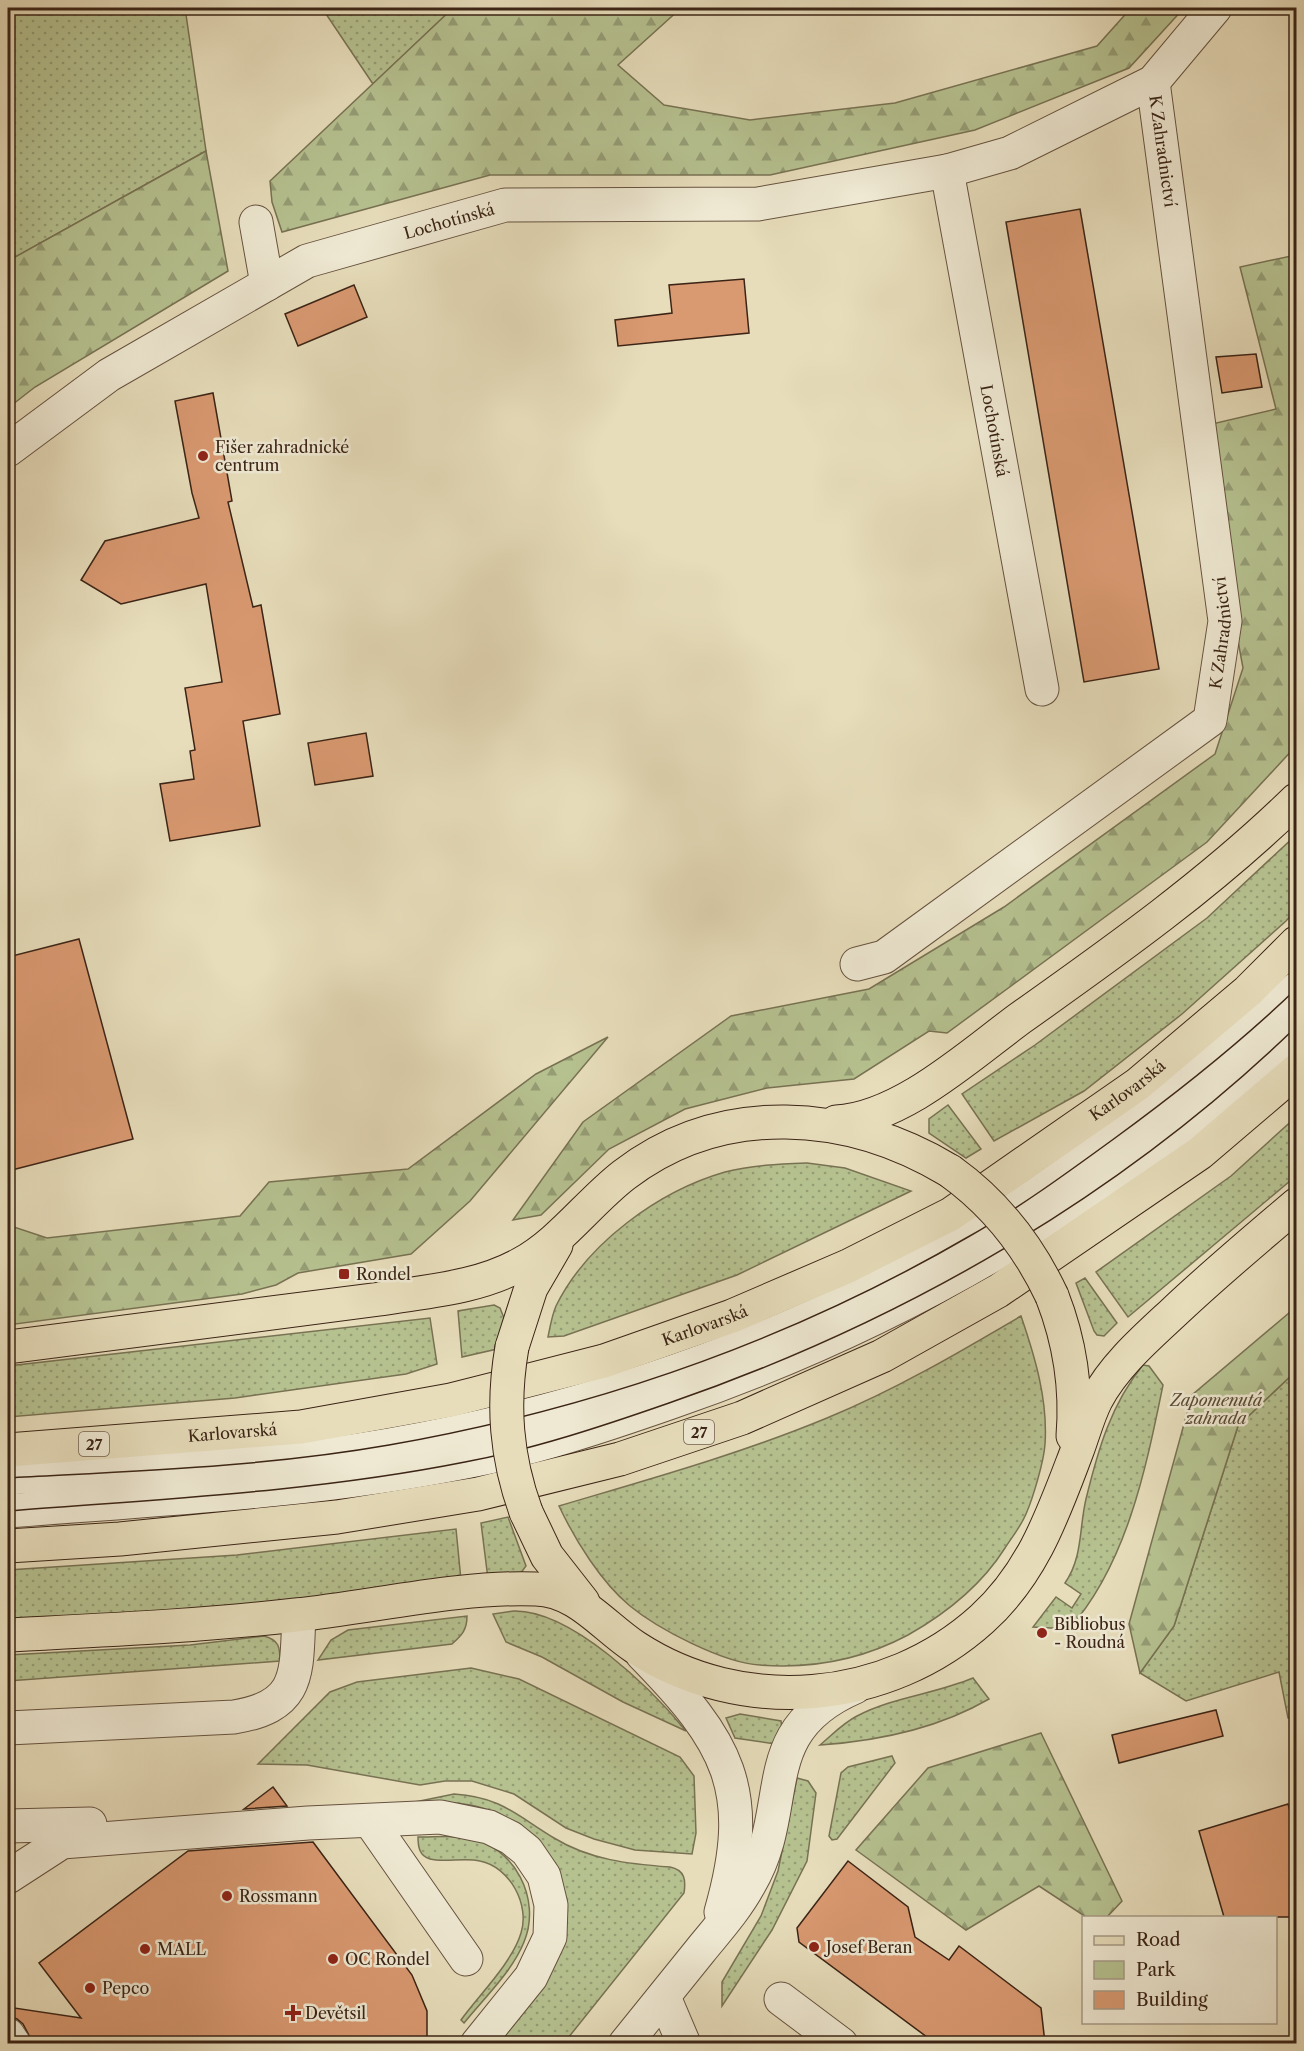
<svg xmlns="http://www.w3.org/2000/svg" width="1304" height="2051" font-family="'Libre Caslon Text',serif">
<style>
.green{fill:url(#green-dots);stroke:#787253;stroke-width:1.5}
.forest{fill:url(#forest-firs);stroke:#787253;stroke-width:1.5}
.building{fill:#d99971;stroke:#3b2416;stroke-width:1.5}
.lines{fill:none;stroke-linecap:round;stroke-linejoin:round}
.minor-casing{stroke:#66523f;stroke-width:35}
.major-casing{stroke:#3b2416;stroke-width:35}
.minor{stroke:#efe9d3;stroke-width:33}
.major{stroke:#e7ddbb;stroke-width:33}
.tram{stroke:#3b2416;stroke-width:1.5}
.major-bridge-casing{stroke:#3b2416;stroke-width:35;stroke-linecap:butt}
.major-bridge{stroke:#e7ddbb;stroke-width:33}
.poi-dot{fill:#8f2418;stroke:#efe9d3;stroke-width:2}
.labels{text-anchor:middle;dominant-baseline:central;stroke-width:5;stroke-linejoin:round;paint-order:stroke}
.shield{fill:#efe9d3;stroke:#715f4f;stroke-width:1.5}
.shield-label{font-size:15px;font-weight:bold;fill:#3b2416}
.street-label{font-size:16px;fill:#3b2416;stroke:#efe9d3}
.poi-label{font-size:16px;fill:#3b2416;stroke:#efe9d3;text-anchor:start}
.park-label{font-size:16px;font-style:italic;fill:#5a4b34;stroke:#efe9d3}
</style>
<defs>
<pattern id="green-dots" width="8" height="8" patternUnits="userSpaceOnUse" patternTransform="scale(1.5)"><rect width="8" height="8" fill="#b6c190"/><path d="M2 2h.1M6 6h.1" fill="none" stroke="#959d75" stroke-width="1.8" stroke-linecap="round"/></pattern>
<pattern id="forest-firs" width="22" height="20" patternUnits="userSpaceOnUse" patternTransform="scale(1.5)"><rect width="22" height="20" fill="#b6c190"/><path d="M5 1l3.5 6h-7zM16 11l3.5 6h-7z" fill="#959d75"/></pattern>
</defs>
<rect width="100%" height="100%" fill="#e7ddbb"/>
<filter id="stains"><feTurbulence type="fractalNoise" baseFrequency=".00333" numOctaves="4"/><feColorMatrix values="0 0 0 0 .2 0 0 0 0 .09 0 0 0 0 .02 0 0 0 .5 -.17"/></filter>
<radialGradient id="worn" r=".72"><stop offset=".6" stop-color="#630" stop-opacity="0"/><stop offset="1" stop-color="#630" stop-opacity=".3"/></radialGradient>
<path class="green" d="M8 8H185L206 151 8 261Z
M322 8H453L373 84Z
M1296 835V910L1286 921 1182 1014 1084 1091 994 1141 962 1094 1035 1045 1207 918Z
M948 1105 981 1149 966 1158 929 1133V1119Z
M1296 1117V1176L1128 1317 1096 1272 1231 1176Z
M807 1163 845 1168 911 1191 737 1275 564 1336 548 1337C550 1327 552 1315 556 1306 587 1243 659 1191 725 1172 752 1165 780 1164 807 1163Z
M1085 1278 1117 1323 1104 1336 1097 1335 1094 1331 1076 1283Z
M494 1305 500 1308 504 1318 497 1349 462 1357 458 1311Z
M1021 1316C1035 1357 1048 1400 1045 1444 1044 1461 1033 1498 1026 1514 1021 1526 1012 1537 1005 1548 981 1586 947 1613 908 1635 863 1659 812 1669 760 1665 723 1663 658 1629 630 1606 601 1582 575 1540 559 1506 650 1479 740 1454 827 1418 895 1390 958 1353 1021 1316Z
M430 1318 437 1364 406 1374 235 1398 8 1417V1366Z
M1143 1365 1149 1366 1163 1385C1146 1468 1127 1564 1069 1629L1033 1627 1056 1597 1072 1608 1081 1594 1065 1583C1083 1557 1079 1528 1086 1499 1098 1450 1111 1404 1143 1365Z
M1296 1371V1717L1288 1718 1279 1672 1186 1701 1140 1673 1174 1626 1238 1426Z
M508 1517 526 1566 520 1574 488 1579 481 1523Z
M456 1529 461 1580 288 1602 8 1621V1570L237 1555Z
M514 1611C571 1610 651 1688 686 1731L623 1702 542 1657 506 1642 493 1614Z
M467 1616C467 1630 462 1635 452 1644L318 1660 331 1640 348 1630Z
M264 1636C279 1640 280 1647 280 1661L8 1681V1655L190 1645Z
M471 1668 519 1679 680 1757 694 1776 696 1833 692 1854 635 1850 594 1839 566 1828 514 1794 472 1781H445L420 1785 307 1765 258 1764 330 1692 357 1682Z
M973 1678 989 1699C939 1728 878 1741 820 1745 832 1735 843 1723 857 1716 893 1697 935 1694 973 1678Z
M740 1714 781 1721 782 1729 775 1744 735 1738 726 1718Z
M892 1756 895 1763 837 1839 832 1840 829 1836 841 1773 848 1767Z
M797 1778 808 1781 816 1793 807 1861 772 1930 722 2006V1982L761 1916 778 1871Z
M454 1794C501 1797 516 1815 554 1838 590 1860 629 1864 670 1867 685 1870 686 1880 684 1893L564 2043H501L499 2039 546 1978 535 1836C489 1803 469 1802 415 1802Z
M418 1837C434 1837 453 1835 469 1838 514 1846 542 1899 524 1942 512 1972 484 1998 464 2023L461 2020C479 1995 512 1963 521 1933 530 1905 510 1867 480 1861 464 1857 445 1863 430 1859 419 1856 418 1846 418 1837Z"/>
<path class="forest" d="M453 8H681L618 65 664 105 750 120 895 103 1097 46 1131 8H1184L1129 68 975 130 770 175H490L282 232 272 202 270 181Z
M206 151 228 271 35 387 8 408V261Z
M1291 256 1296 270V746L1207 842 947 1033 929 1031 854 1079 767 1088 685 1109 609 1149 541 1215 513 1220 583 1122 731 1016 869 989 1004 907 1215 754 1243 668 1199 427 1276 409 1240 267Z
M608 1037 470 1201 411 1254 298 1273 276 1285 242 1294 8 1325V1225L47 1238 240 1216 269 1182 408 1169 536 1074Z
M1296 1307V1371L1238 1426 1174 1626 1140 1673 1129 1624 1192 1395Z
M1041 1733 1122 1901 1107 1917H1086L1039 1886 966 1930 856 1850 928 1768Z"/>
<path class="building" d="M1080 209 1159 669 1084 682 1006 222Z
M744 279 749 333 618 346 615 320 672 313 669 285Z
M354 285 367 317 298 346 285 314Z
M1256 354 1262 387 1222 393 1216 357Z
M213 393 232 501 228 502 253 607 261 605 280 714 243 721 260 826 170 841 160 784 194 779 190 751 195 750 185 688 222 682 206 584 121 604 81 580 105 541 199 518 192 493 175 401Z
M366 733 373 776 315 785 308 743Z
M79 939 133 1139 8 1171V957Z
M1216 1710 1223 1736 1119 1763 1112 1735Z
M273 1787 287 1806 244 1809Z
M1288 1804 1296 1833V1917H1224L1199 1831Z
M313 1842 412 1975 427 2011V2043H33L23 2024 17 2019 8 2016V2007L81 2018 39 1963 188 1851Z
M848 1861 908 1907 915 1937 949 1960 959 1946 1041 2008 1045 2043H935L799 1942 797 1928Z"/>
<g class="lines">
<defs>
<g id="minor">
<path id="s1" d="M947 171 1042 689"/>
<path d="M256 222 267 284"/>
<path id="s2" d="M8 450 109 375 307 261 505 205 758 204 947 171 1010 153 1153 82 1215 8"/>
<path id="s3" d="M857 964 884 957 1210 720 1225 621 1153 82"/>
<path d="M8 1478C135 1471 263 1467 389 1445 593 1409 789 1341 968 1237 1019 1208 1067 1173 1115 1138 1178 1092 1240 1043 1296 989"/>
<path d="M8 1511C160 1499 314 1492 465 1462 534 1449 603 1426 669 1403 901 1323 1119 1198 1296 1027"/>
<path d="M642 1654C728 1742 756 1789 721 1912"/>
<path d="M8 1728 234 1717C302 1706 296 1672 299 1615"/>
<path d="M370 1821 466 1959"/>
<path d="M8 1826 90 1824"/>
<path d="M8 1877 62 1842 308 1823 440 1817 489 1827 511 1838 527 1851 544 1876 551 1905 550 1937 531 1977 477 2044"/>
<path d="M664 1997 684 2044"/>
<path d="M781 1999 841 2044"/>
<path d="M8 2035 14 2044"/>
<path d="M625 2044C650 2013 675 1982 700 1951 717 1930 736 1909 749 1885 796 1806 751 1732 855 1687"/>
</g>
<g id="major">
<path d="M836 1122C900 1119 969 1056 1019 1019 1115 951 1212 882 1296 800"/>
<path d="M1052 1296C1070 1342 1077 1387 1073 1436"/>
<path d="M8 1347 380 1299C427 1291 478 1288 521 1264 560 1243 589 1202 624 1175 722 1100 849 1110 950 1171"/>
<path d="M512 1347 531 1288 556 1245"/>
<path id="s4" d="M8 1450 301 1427 451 1400 604 1361 732 1316 848 1266 951 1214 1138 1084 1248 991 1296 943"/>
<path d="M526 1512 547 1556 583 1602"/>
<path d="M8 1546 120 1539 337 1517 478 1494 620 1459 742 1418 882 1356 998 1291 1200 1153 1296 1071"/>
<path d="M8 1635C104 1630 200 1626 296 1615 372 1607 460 1586 536 1589 577 1590 603 1626 635 1647 742 1717 887 1705 982 1619 1033 1573 1053 1514 1077 1451 1083 1435 1088 1416 1096 1400 1114 1366 1145 1339 1173 1313 1213 1275 1255 1240 1296 1205"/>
</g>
</defs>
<use href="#minor" class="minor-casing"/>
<use href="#major" class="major-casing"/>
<use href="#minor" class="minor"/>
<use href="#major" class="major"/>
<path class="tram" d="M8 1478C135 1471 263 1467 389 1445 593 1409 789 1341 968 1237 1019 1208 1067 1173 1115 1138 1178 1092 1240 1043 1296 989
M8 1511C160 1499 314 1492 465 1462 534 1449 603 1426 669 1403 901 1323 1119 1198 1296 1027"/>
<defs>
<path id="major-bridge" d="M950 1171C996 1204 1028 1245 1052 1296
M512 1347C502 1405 506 1457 526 1512"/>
</defs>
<use href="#major-bridge" class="major-bridge-casing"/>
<use href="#major-bridge" class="major-bridge"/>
</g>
<g class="poi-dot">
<circle cx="203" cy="456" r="6"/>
<rect x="338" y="1268" width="12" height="12" rx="3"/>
<circle cx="1042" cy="1633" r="6"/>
<circle cx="227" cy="1896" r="6"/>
<circle cx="814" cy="1947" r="6"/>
<circle cx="145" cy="1949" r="6"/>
<circle cx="333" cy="1959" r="6"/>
<circle cx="90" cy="1988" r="6"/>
<path d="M290 2004h6v6h6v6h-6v6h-6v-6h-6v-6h6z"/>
</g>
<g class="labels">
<g class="shield">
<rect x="684" y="1420" width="30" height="24" rx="4.5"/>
<rect x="79" y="1432" width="30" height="24" rx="4.5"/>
</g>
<g class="shield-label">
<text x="699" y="1432">27</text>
<text x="94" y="1444">27</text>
</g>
<g class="street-label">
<text transform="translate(1163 151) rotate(82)">K Zahradnictví</text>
<text stroke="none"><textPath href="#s2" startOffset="502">Lochotínská</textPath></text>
<text stroke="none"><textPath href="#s1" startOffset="264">Lochotínská</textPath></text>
<text stroke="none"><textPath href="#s3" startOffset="519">K Zahradnictví</textPath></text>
<text stroke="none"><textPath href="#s4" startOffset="1197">Karlovarská</textPath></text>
<text stroke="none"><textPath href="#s4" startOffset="711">Karlovarská</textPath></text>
<text stroke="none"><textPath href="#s4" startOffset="225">Karlovarská</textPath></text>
</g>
<g class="poi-label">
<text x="215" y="447">Fišer zahradnické<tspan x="215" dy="18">centrum</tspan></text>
<text x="356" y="1274">Rondel</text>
<text x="1054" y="1624">Bibliobus<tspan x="1054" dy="18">- Roudná</tspan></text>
<text x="239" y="1896">Rossmann</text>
<text x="826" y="1947">Josef Beran</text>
<text x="157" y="1949">MALL</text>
<text x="345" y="1959">OC Rondel</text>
<text x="102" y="1988">Pepco</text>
<text x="305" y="2013">Devětsil</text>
</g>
<g class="park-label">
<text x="1216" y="1400">Zapomenutá<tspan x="1216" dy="18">zahrada</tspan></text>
</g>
</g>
<rect width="1304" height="2051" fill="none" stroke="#e7ddbb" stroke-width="30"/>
<rect x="9" y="9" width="1286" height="2033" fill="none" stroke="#3b2416" stroke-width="3"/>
<rect x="15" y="15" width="1274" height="2021" fill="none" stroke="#3b2416" stroke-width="1.5"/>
<rect x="1082" y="1916" width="195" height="108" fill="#efe9d3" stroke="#a79a87" stroke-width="1.5"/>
<rect x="1094" y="1936" width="30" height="9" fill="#e7ddbb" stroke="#a79a87" stroke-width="1.5"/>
<text x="1136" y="1946" font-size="18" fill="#3b2416">Road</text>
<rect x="1094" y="1961" width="30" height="18" fill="#b6c190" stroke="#a79a87" stroke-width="1.5"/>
<text x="1136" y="1976" font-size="18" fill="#3b2416">Park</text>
<rect x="1094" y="1991" width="30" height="18" fill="#d99971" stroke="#a79a87" stroke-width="1.5"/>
<text x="1136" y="2006" font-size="18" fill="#3b2416">Building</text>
<rect width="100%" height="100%" filter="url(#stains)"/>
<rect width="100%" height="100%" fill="url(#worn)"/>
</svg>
